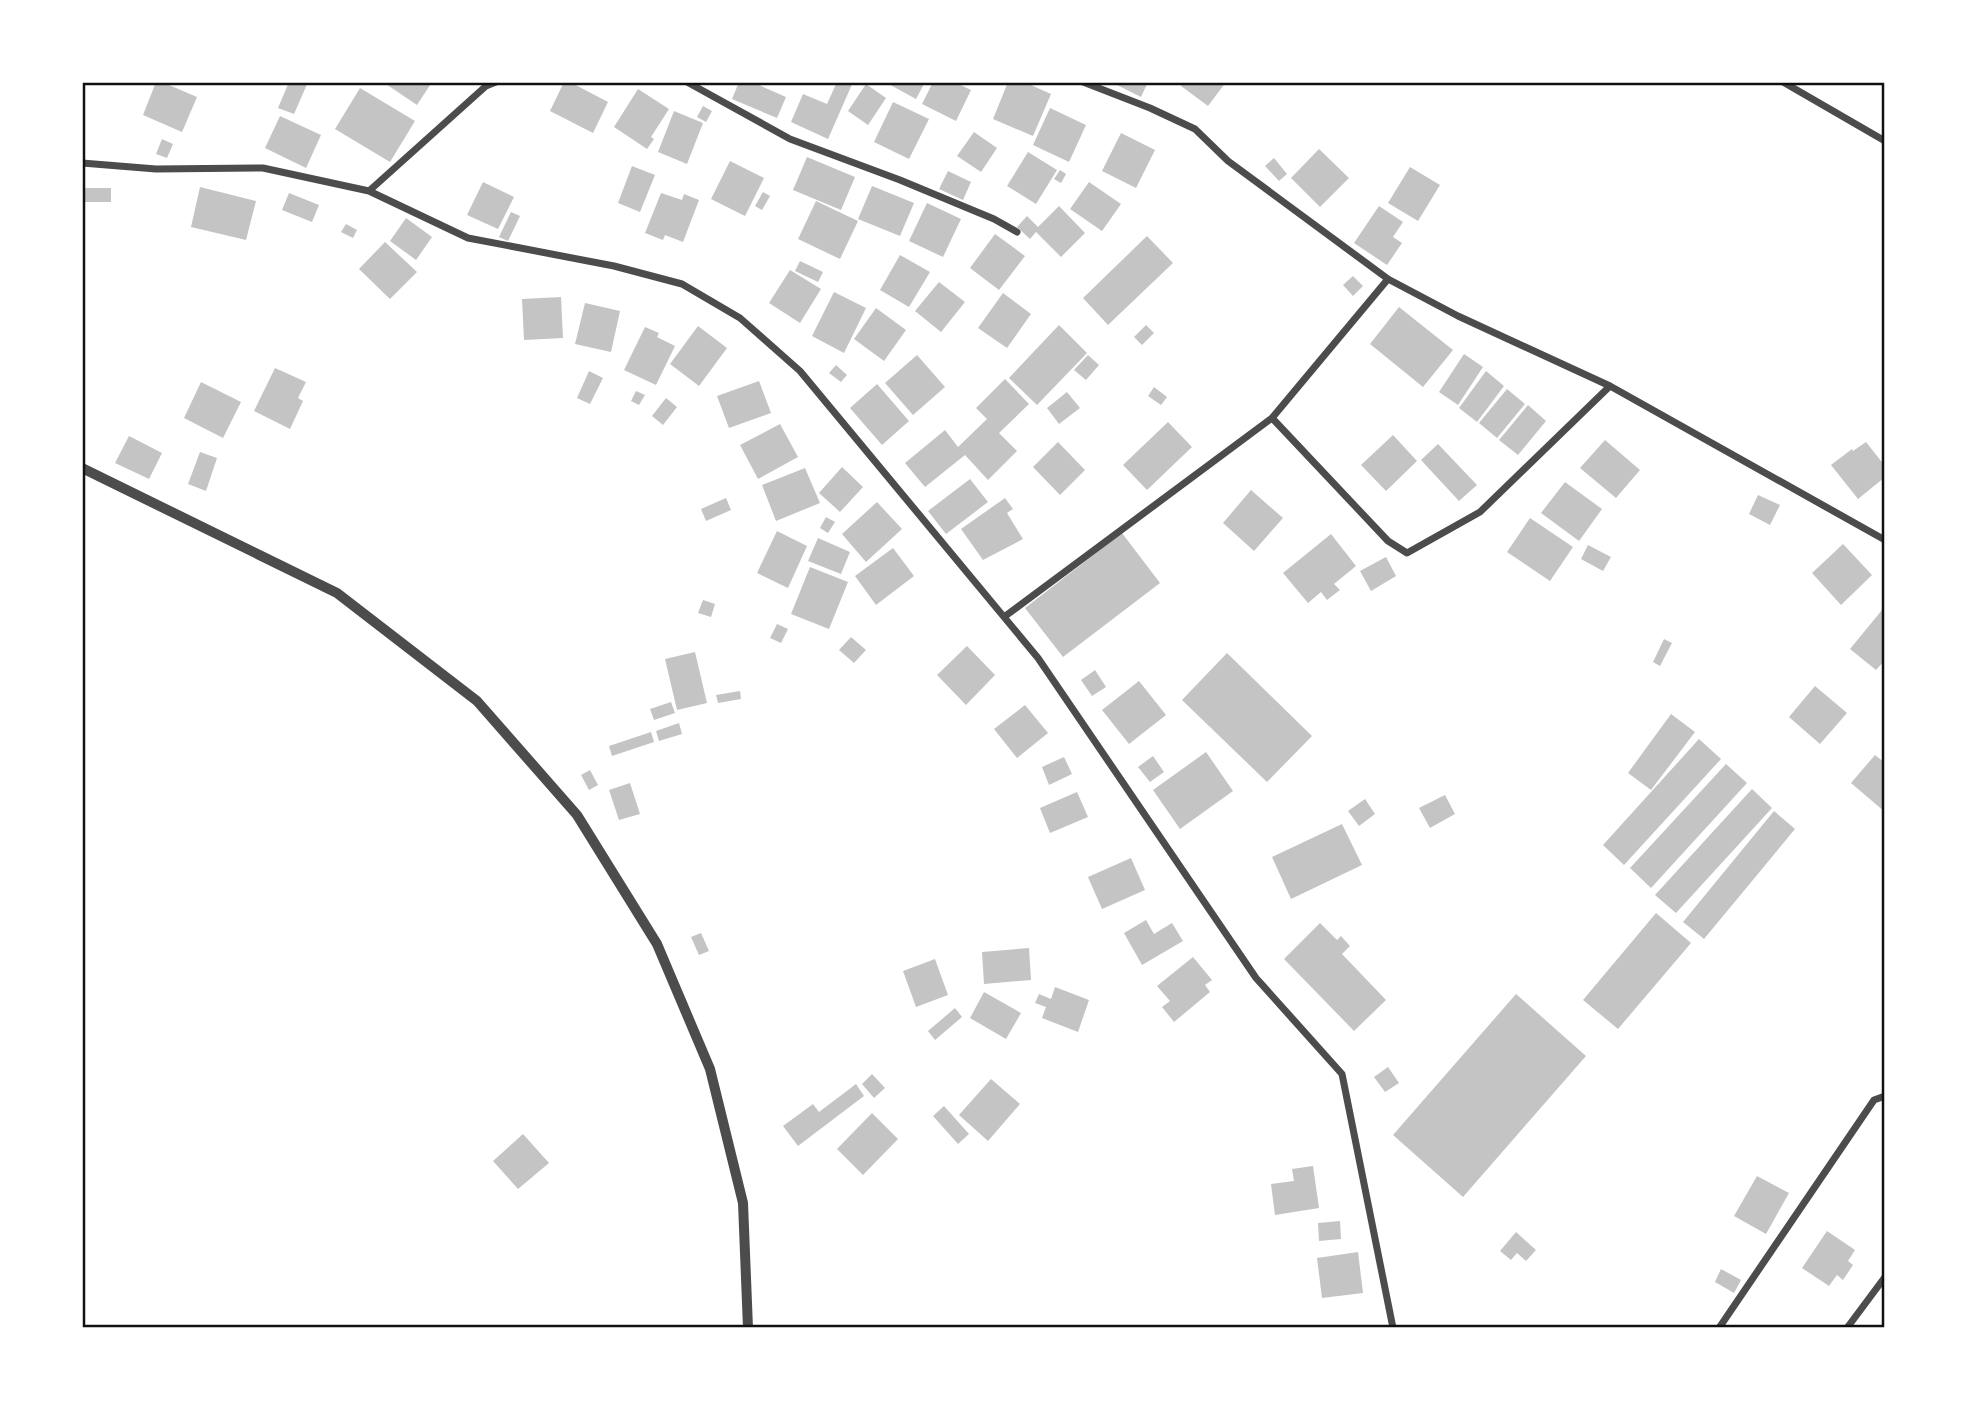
<svg xmlns="http://www.w3.org/2000/svg" width="1967" height="1410" font-family="'DM Sans',sans-serif">
<style>
.building{fill:#c4c4c4}
.lines{fill:none;stroke-linecap:round;stroke-linejoin:round}
.minor{stroke:#4c4c4c;stroke-width:7}
.tertiary{stroke:#4c4c4c;stroke-width:10}
.neatline{fill:none;stroke:#111;stroke-width:2.5}
</style>
<rect width="100%" height="100%" fill="#fff"/>
<path class="building" d="M156 82H162L197 97 182 132 143 115Z
M289 82H308L294 114 278 108Z
M383 82H432L417 105Z
M564 82H570L608 102 593 133 550 111Z
M739 82H752L786 97 777 118 732 99Z
M837 82H853L828 139 791 122 803 94 827 104Z
M885 82H925L916 99Z
M933 82H954L971 90 956 121 922 104Z
M1008 82H1024L1051 94 1033 136 993 119Z
M1111 82H1148L1141 97Z
M1183 82H1226L1208 106 1181 86Z
M866 84 886 98 868 125 848 111Z
M360 88 415 121 390 162 335 129Z
M638 89 669 109 651 137 654 139 647 149 614 127Z
M893 102 929 119 909 159 874 142Z
M703 106 712 111 706 122 697 117Z
M1050 108 1086 125 1069 162 1033 145Z
M674 111 703 123 687 164 658 152Z
M280 116 321 135 306 168 265 148Z
M974 132 997 148 981 172 957 156Z
M1121 133 1155 150 1136 188 1102 171Z
M162 139 173 144 167 158 156 154Z
M1319 149 1349 178 1320 207 1291 178Z
M1028 152 1057 170 1036 204 1007 186Z
M807 157 855 177 841 210 793 190Z
M1274 158 1287 174 1279 181 1265 166Z
M730 161 764 178 745 216 711 199Z
M632 166 655 175 640 212 618 203Z
M1410 167 1440 185 1418 221 1388 203Z
M1060 170 1066 174 1061 183 1054 179Z
M948 171 971 182 963 200 939 189Z
M483 182 514 197 498 229 467 215Z
M1089 182 1121 204 1102 231 1070 209Z
M872 186 914 203 900 236 858 219Z
M200 187 256 201 246 240 191 227Z
M82 188H111V202H82Z
M763 192 770 196 762 210 755 206Z
M289 193 319 205 312 222 282 210Z
M661 193 682 200 684 194 699 200 683 242 665 235 663 240 645 233Z
M816 201 858 221 840 259 798 239Z
M927 203 961 219 943 257 909 241Z
M1059 206 1085 233 1061 257 1036 232 1030 239 1017 227 1027 216 1038 227Z
M1379 206 1403 222 1393 237 1402 243 1387 265 1354 243Z
M511 212 520 216 508 241 499 237Z
M406 218 432 237 416 260 390 241Z
M346 224 357 230 353 238 341 232Z
M995 234 1025 256 999 290 970 268Z
M1147 236 1173 263 1108 325 1083 298Z
M385 242 417 272 390 299 359 269Z
M900 255 930 272 909 307 880 290Z
M800 261 823 272 818 282 795 271Z
M790 270 821 289 800 323 769 303Z
M1353 276 1363 286 1353 296 1343 285Z
M939 282 965 302 941 332 915 311Z
M834 292 866 308 844 353 812 336Z
M1003 293 1031 314 1007 348 978 328Z
M561 297 563 338 524 340 522 299Z
M585 303 620 311 611 352 575 344Z
M1399 307 1453 350 1423 387 1370 344Z
M876 308 906 330 884 361 854 339Z
M1059 325 1087 353 1037 405 1009 378Z
M1146 325 1154 333 1142 345 1134 337Z
M698 326 727 348 699 386 670 364Z
M645 327 659 333 657 337 675 346 656 385 624 370Z
M1464 354 1483 367 1458 405 1439 392Z
M917 355 945 387 913 415 885 383Z
M1088 355 1099 365 1086 380 1074 370Z
M836 365 847 375 841 382 829 373Z
M275 368 306 382 298 398 303 401 290 429 254 411Z
M589 371 603 378 590 404 577 398Z
M1486 371 1504 386 1477 422 1459 408Z
M1005 379 1029 404 999 433 1017 451 988 480 965 455 925 487 905 463 945 430 958 447 987 419 976 408Z
M759 381 771 413 729 428 717 396Z
M201 382 241 402 223 438 184 418Z
M877 384 909 421 882 445 850 408Z
M1154 387 1167 397 1161 405 1148 396Z
M1507 389 1525 404 1497 438 1479 423Z
M636 391 645 395 639 405 631 401Z
M1067 392 1080 408 1059 424 1047 408Z
M666 398 677 407 663 425 652 416Z
M1528 405 1546 421 1518 455 1499 440Z
M1168 422 1192 447 1147 490 1123 465Z
M780 424 798 457 758 479 740 445Z
M1393 435 1417 461 1386 491 1361 465Z
M129 436 162 453 149 479 115 463Z
M1605 440 1640 470 1616 498 1580 468Z
M1058 442 1085 470 1060 495 1033 467Z
M1866 442 1885 466V477L1858 499 1831 465 1852 449 1853 451Z
M1438 444 1477 485 1459 501 1421 460Z
M200 452 217 458 206 491 188 484Z
M842 467 863 487 840 512 819 493Z
M805 468 820 503 776 521 762 485Z
M970 479 988 502 946 534 928 511Z
M1565 482 1602 509 1579 541 1541 513Z
M1251 490 1283 518 1254 551 1223 523Z
M1758 495 1780 505 1770 525 1749 514Z
M726 498 731 510 706 521 701 509Z
M1005 498 1013 509 1007 513 1023 539 983 560 961 529Z
M877 502 902 529 866 562 842 534Z
M826 517 835 522 828 533 820 528Z
M1530 518 1573 547 1550 581 1507 552Z
M777 531 807 546 788 588 757 573Z
M1122 533 1160 583 1063 657 1025 608Z
M1331 534 1356 566 1334 584 1340 590 1327 600 1321 592 1308 603 1283 573Z
M818 538 850 552 841 574 808 561Z
M1843 544 1872 575 1841 605 1812 573Z
M1588 545 1611 557 1603 571 1581 559Z
M893 548 914 576 876 605 855 576Z
M1386 557 1396 576 1371 591 1360 571Z
M810 567 848 582 829 629 791 614Z
M703 600 715 604 711 617 698 613Z
M1882 610 1885 613V660L1876 670 1850 649Z
M777 624 788 629 781 643 770 638Z
M851 637 866 650 854 663 839 650Z
M1664 639 1672 643 1660 666 1653 662Z
M967 646 995 675 966 705 937 675Z
M695 652 707 703 677 710 665 659Z
M1227 653 1312 736 1267 782 1182 700Z
M1095 670 1106 687 1092 696 1081 680Z
M1139 681 1166 715 1129 744 1102 710Z
M1815 686 1847 713 1820 744 1789 717Z
M740 691 741 699 718 703 716 695Z
M671 702 675 713 654 720 650 709Z
M1025 705 1048 733 1017 758 994 729Z
M1671 714 1695 732 1651 790 1628 773Z
M679 723 682 734 659 741 656 731Z
M651 732 654 742 612 756 609 746Z
M1699 739 1721 759 1624 865 1603 845Z
M1206 752 1233 791 1180 829 1153 790Z
M1875 755 1885 763V812L1851 783Z
M1153 756 1164 772 1150 782 1138 767Z
M1064 757 1072 774 1049 785 1042 767Z
M1726 764 1747 783 1651 888 1630 868Z
M590 770 598 785 589 790 581 775Z
M630 783 640 814 619 820 609 790Z
M1752 789 1772 808 1676 913 1655 895Z
M1077 792 1088 817 1050 833 1040 808Z
M1445 795 1455 814 1430 828 1419 808Z
M1365 799 1375 814 1359 826 1348 811Z
M1774 811 1795 829 1704 939 1683 922Z
M1342 824 1362 865 1291 899 1272 857Z
M1131 858 1145 890 1102 909 1088 877Z
M1656 913 1691 943 1618 1029 1583 1000Z
M1146 920 1154 934 1172 923 1183 941 1142 965 1124 933Z
M1320 923 1337 940 1341 936 1350 946 1342 954 1386 1000 1354 1031 1284 959Z
M701 933 709 951 699 955 691 937Z
M1029 948 1031 980 984 984 982 952Z
M1193 957 1212 980 1205 985 1210 992 1174 1022 1162 1007 1170 1001 1157 986Z
M935 959 948 995 916 1007 903 971Z
M1055 987 1089 1000 1078 1032 1042 1018 1046 1007 1035 1003 1039 994 1051 999Z
M984 992 1021 1013 1006 1039 970 1018Z
M1516 994 1586 1056 1463 1197 1393 1135Z
M955 1008 962 1017 935 1040 928 1031Z
M1388 1067 1399 1083 1385 1092 1374 1077Z
M872 1074 885 1088 874 1098 862 1084Z
M991 1079 1020 1104 988 1141 959 1115Z
M856 1084 864 1096 798 1146 783 1126 813 1104 819 1112Z
M944 1106 969 1134 958 1144 933 1116Z
M872 1113 898 1139 863 1175 837 1149Z
M523 1134 549 1163 518 1189 493 1161Z
M1313 1166 1319 1208 1275 1215 1271 1184 1294 1181 1292 1169Z
M1757 1176 1789 1193 1766 1234 1734 1216Z
M1340 1221 1341 1239 1319 1241 1318 1223Z
M1827 1231 1855 1250 1848 1261 1853 1265 1843 1280 1837 1275 1829 1286 1802 1268Z
M1516 1232 1536 1250 1526 1261 1517 1253 1511 1260 1500 1251Z
M1358 1252 1363 1293 1322 1298 1317 1258Z
M1721 1269 1741 1280 1734 1293 1715 1282Z"/>
<g class="lines">
<path class="minor" d="M687 82 790 139 900 180 994 219 1017 232
M1083 82 1150 108 1195 129 1228 161 1388 279 1458 316 1610 386 1885 540
M1783 82 1885 141
M82 163 156 169 263 168 369 191 468 238 614 266 682 284 740 318 800 371 1038 658 1256 978 1342 1074 1393 1328
M369 191 486 86 496 82
M1272 418 1388 541 1407 553 1480 512 1610 386
M1004 617 1272 418 1388 279
M1719 1328 1874 1100 1885 1096
M1847 1328 1885 1277"/>
<path class="tertiary" d="M82 468 337 593 477 701 577 815 657 944 710 1069 743 1203 748 1328"/>
</g>
<rect width="1967" height="1410" fill="none" stroke="#ffffff" stroke-width="168"/>
<rect x="84" y="84" width="1799" height="1242" class="neatline"/>
</svg>
